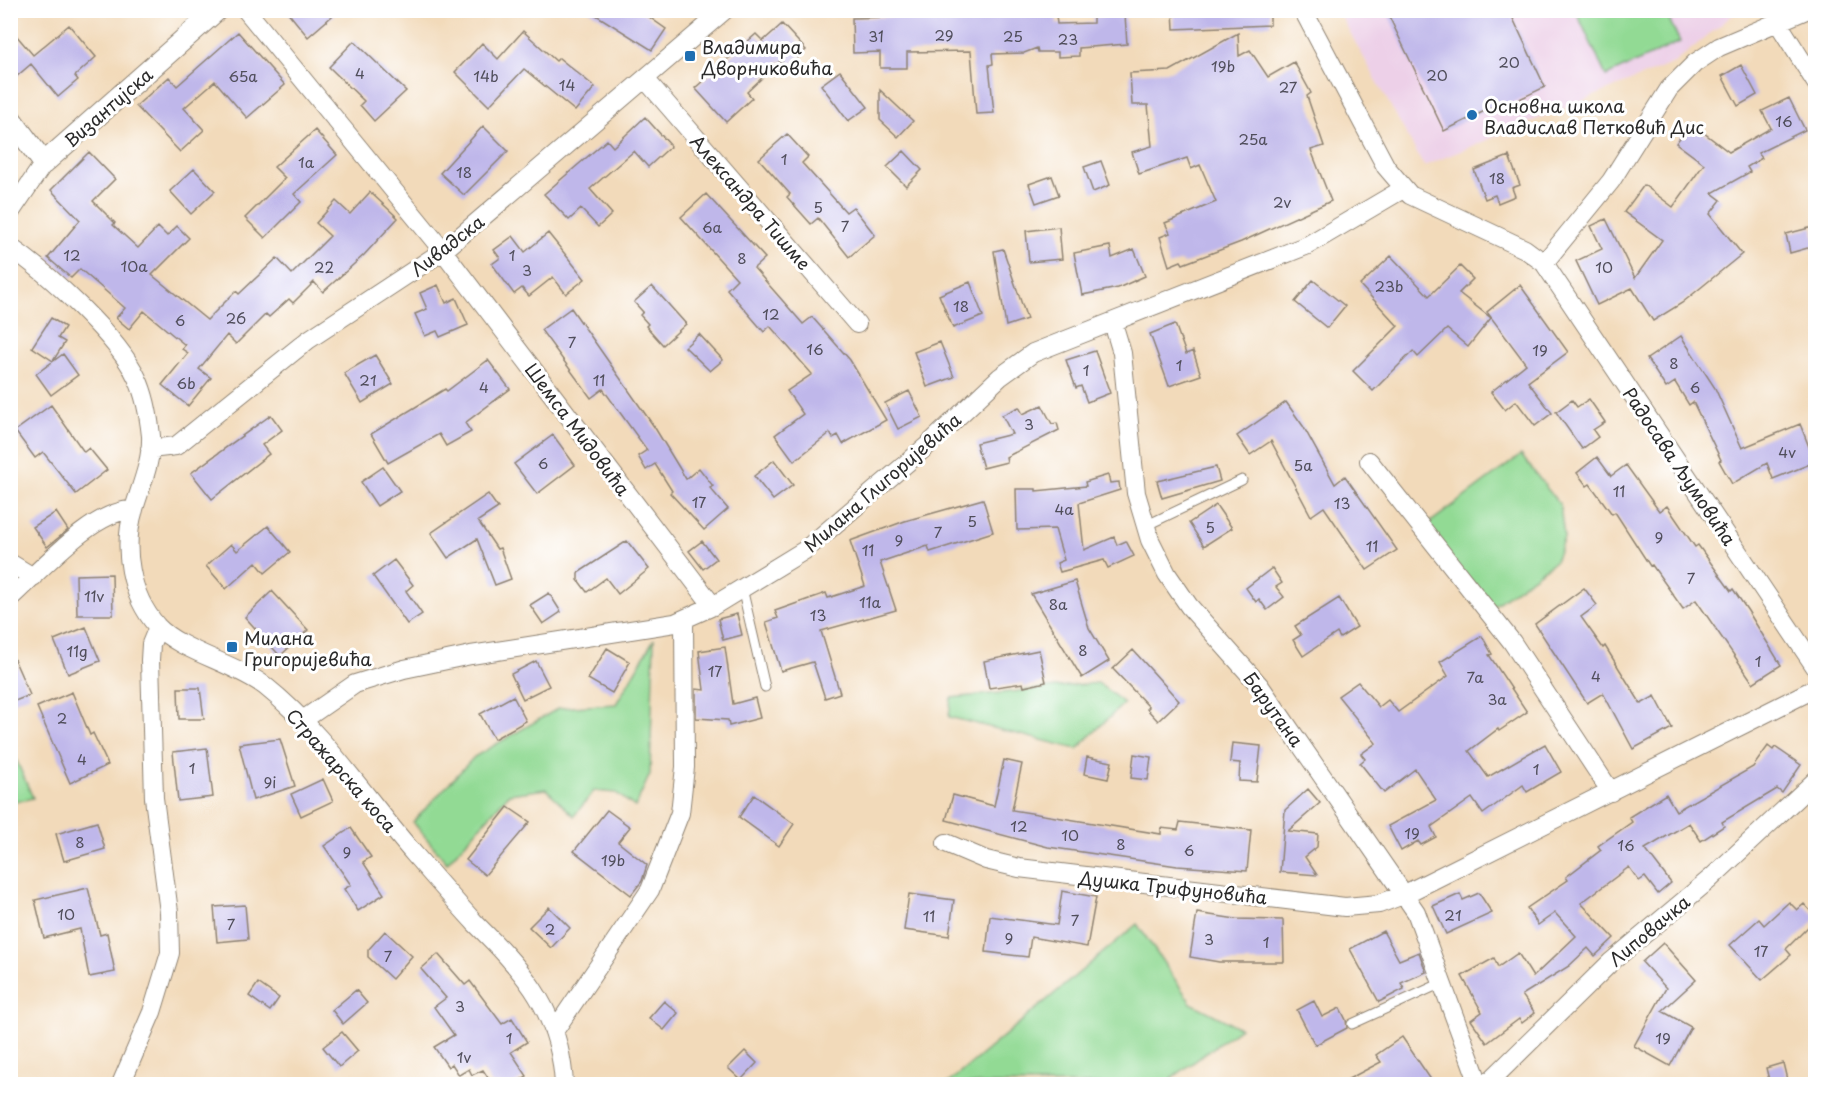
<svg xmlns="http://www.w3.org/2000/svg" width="1826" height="1095" font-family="'Playpen Sans',sans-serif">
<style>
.built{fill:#edd0e8}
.green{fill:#92da94;stroke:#5e8260;stroke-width:1.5}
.building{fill:#bfb7ea}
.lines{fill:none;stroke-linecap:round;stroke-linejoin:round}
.service-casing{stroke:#8e8272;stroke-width:11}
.minor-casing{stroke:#8e8272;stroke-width:20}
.tertiary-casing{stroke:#8e8272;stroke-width:23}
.service{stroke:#fff;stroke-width:9}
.minor{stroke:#fff;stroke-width:18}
.tertiary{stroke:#fff;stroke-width:21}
.poi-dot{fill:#1f6fb2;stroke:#fff;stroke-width:2}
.labels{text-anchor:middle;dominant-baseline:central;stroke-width:6;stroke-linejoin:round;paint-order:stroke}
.number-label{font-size:15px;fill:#504e5b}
.poi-label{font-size:18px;fill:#2b2b2b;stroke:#fff;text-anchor:start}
.street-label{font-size:18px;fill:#2b2b2b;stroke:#fff}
</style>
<rect width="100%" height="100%" fill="#fff"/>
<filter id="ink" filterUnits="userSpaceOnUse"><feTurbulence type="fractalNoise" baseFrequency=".0167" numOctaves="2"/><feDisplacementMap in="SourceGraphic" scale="12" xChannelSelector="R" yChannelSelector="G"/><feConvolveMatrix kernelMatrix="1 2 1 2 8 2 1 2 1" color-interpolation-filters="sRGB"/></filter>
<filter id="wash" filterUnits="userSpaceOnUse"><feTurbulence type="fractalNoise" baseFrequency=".008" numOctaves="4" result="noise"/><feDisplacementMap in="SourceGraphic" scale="24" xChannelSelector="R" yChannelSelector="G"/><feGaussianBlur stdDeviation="1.35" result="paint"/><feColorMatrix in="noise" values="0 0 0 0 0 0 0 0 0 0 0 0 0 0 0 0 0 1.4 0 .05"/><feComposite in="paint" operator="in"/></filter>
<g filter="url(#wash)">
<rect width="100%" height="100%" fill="#f2daba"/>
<path class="built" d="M1734 10V14L1674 63 1424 166 1338 11Z"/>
<path class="green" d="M1576 11H1665L1680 42 1606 76Z
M1521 455 1560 505 1564 538 1555 561 1485 612 1424 527Z
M654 639 650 774 635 807 616 793 594 791 574 816 546 789 509 794 447 863 413 822 474 757 559 708 616 704Z
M1098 683 1124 703 1077 749 949 717 951 698Z
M11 748 33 798 11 803H10Z
M1137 924 1191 1003 1240 1028 1164 1084H947Z"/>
<g id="blocks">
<path class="building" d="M286 10H339L308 37Z
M588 10H639L666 29 652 50Z
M1173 10H1270V25L1174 29Z
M1386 10H1509L1545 87 1507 105 1505 101 1444 131Z
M961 15H1056L1057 24 1093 23V17L1125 15 1127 44 1079 48V56L1058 57V52H1038L1037 48 1024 53 992 54 993 64 989 65 994 113 976 114 971 51 907 52V68H880V52L853 53 852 18Z
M782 24 806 50 787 68 781 60 747 92 752 98 726 122 695 88 756 34 763 41Z
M69 25 96 57 75 76 78 80 58 97 31 64 10 82V28L33 55Z
M523 31 556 61 559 58 595 87 575 111 524 69 489 106 455 72 482 43 498 59Z
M238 32 285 85 247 118 215 81 184 108 204 130 180 152 136 106 169 77 177 86Z
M1238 33 1239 56 1250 50 1268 77 1294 62 1311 93 1307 96 1324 146 1311 150 1331 201 1241 242 1183 264 1181 261 1169 266 1160 237 1170 233 1165 223 1216 202 1200 165 1191 169 1187 158 1139 174 1132 152 1152 146 1148 105H1132L1130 73 1170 71Z
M354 41 406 91 374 121 360 105 364 101 329 67Z
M1741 65 1757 95 1738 106 1722 76Z
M840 71 868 107 848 121 821 85Z
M880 90 913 121 898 137 880 120Z
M1789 98 1805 130 1758 153 1762 158 1747 167 1750 172 1712 193 1721 200 1710 214 1742 254 1682 303 1653 321 1632 288 1597 305 1576 261 1602 249 1591 226 1606 219 1635 278 1662 240 1624 212 1644 185 1673 207 1704 164 1676 143 1691 123 1729 152 1771 128 1762 111Z
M645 117 671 146 648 167 634 151 590 189 612 214 598 227 581 209 569 220 544 194 607 140 613 147Z
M483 126 508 151 464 195 440 173Z
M315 130 337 155 294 194 301 202 265 238 245 218 285 178 274 167Z
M787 134 808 157 802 163 846 212 853 207 875 235 849 257 818 218 811 224 787 197 790 194 759 159Z
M904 151 922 170 906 186 887 167Z
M89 152 115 179 93 201 115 223 113 225 138 248 158 227 167 236 177 226 189 238 152 275 207 320 236 291 239 294 277 258 292 274 330 236 316 223 336 201 350 214 370 192 398 218 364 255 323 292 314 282 293 303 289 299 269 317 266 314 236 344 227 335 199 369 211 378 188 406 162 385 188 353 182 349 185 345 144 311 129 329 116 318 125 308 80 269 71 278 48 258 80 220 51 190Z
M1509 156 1520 185 1512 188 1515 196 1498 203 1495 195 1485 199 1474 170Z
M1101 161 1110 185 1093 192 1084 167Z
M194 169 215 191 191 214 170 191Z
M1052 176 1059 195 1036 203 1029 184Z
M706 194 765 258 754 268 803 324 812 317 850 360 886 420 843 444 838 435 833 438 830 433 794 461 775 435 803 414 787 391 812 374 770 326 764 332 727 289 737 279 681 217Z
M1059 227 1062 259 1029 262 1026 231Z
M1813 227 1815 246 1790 253 1786 234Z
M548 233 585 279 566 294 553 277 529 296 522 288 514 294 492 264 500 258 494 250 513 236 525 252Z
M1110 246 1112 258 1134 249 1145 276 1118 288 1082 295 1074 253Z
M1003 249 1027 319 1006 326 994 251Z
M1391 256 1429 296 1460 266 1473 279 1459 293 1491 318 1468 347 1447 329 1418 357 1413 351 1373 391 1353 371 1398 326 1360 285Z
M1313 280 1345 306 1327 328 1295 302Z
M970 282 983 316 953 328 939 295Z
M438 285 446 303 456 298 468 325 440 337 437 331 425 336 415 314 427 309 420 293Z
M1520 285 1568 352 1528 382 1552 413 1535 426 1516 401 1505 410 1491 392 1526 364 1487 312Z
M652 286 686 324 663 345 646 326 648 324 640 315 643 312 634 302Z
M571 308 655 428 686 479 699 468 713 486 710 488 728 509 704 530 670 493 672 491 655 464 646 470 638 456 647 450 603 389 591 398 541 330Z
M51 318 65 327 58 338 65 342 53 361 32 347Z
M1175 324 1186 354 1193 351 1201 375 1169 386 1150 334Z
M699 334 723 360 710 371 685 347Z
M1681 336 1715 388 1742 448 1800 424 1815 462 1773 479 1767 463 1732 484 1719 461 1721 460 1693 402 1689 405 1675 382 1666 388 1647 359Z
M940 342 954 377 927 387 914 352Z
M1095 351 1110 393 1087 402 1081 386 1076 388 1066 360Z
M63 354 78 375 51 395 36 374Z
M375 355 393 384 362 403 344 373Z
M488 360 510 389 465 423 471 432 446 446 439 434 388 463 371 434 445 389 447 391Z
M909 391 922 417 898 429 885 403Z
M1589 399 1605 422 1593 430 1598 437 1582 449 1556 412 1572 400 1577 407Z
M1286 402 1303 426 1335 484 1345 476 1397 550 1367 570 1324 507 1311 516 1271 441 1250 455 1237 436Z
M51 405 84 452 89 448 107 470 76 494 43 452 35 458 15 431Z
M1042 405 1052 424 1057 423 1059 430 1006 457 1007 462 983 468 976 443 1012 434 1002 415 1019 407 1023 414Z
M271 415 282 430 262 445 269 454 212 499 191 473Z
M553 435 575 465 537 494 514 464Z
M1597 457 1611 476 1626 465 1659 511 1667 506 1695 547 1698 545 1731 591 1733 589 1748 611 1781 665 1753 683 1696 600 1683 609 1652 565 1650 566 1615 512 1612 514 1590 484 1587 486 1577 473Z
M774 460 793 485 773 500 754 476Z
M383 467 400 491 377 506 361 482Z
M1216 467 1220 481 1162 498 1157 481Z
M1108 475 1110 483 1119 482 1120 490 1079 503 1084 550 1114 537 1117 545 1126 541 1134 556 1108 568 1104 560 1060 572 1057 563 1064 560 1055 529 1017 530 1016 489H1036V491L1086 486 1085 482Z
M488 494 498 508 478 521 497 549 500 548 511 579 495 585 477 539 448 558 431 533Z
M983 499 993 532 930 552 928 546 880 562 896 610 821 631 840 693 825 698 813 662 781 671 766 622 778 618 775 611 826 593 828 598 865 586 850 541 905 521Z
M1216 505 1232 528 1204 546 1189 523Z
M56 512 68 530 47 547 33 527Z
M268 526 290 552 265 573 256 562 226 589 206 566 231 544 237 551Z
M627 541 649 569 618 594 606 578 587 592 578 580V573Z
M702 541 716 559 703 569 689 551Z
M394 560 413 585 406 591 422 614 407 624 373 576Z
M1272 568 1282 583 1276 587 1284 597 1267 610 1259 599 1256 602 1246 588Z
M112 574 113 615H77L76 575Z
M1075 581 1089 628 1109 661 1082 678 1031 594Z
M1584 588 1597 605 1581 617 1603 648 1605 646 1641 704 1655 696 1672 728 1633 749 1603 693 1587 703 1535 624Z
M272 591 308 630 280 656 245 617Z
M549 593 561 612 543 624 530 605Z
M1339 598 1357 627 1340 638 1337 633 1303 656 1293 640 1301 635 1295 626Z
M737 614 742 635 723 640 718 619Z
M86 627 100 661 68 674 54 640Z
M1482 636 1492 654 1489 655 1527 712 1499 731 1498 729 1469 751 1488 777 1545 744 1561 772 1527 792 1523 785 1483 814 1472 798 1431 827 1436 837 1421 845 1418 841 1401 851 1388 826 1436 800 1415 769 1384 793 1360 763 1365 759 1361 754 1376 743 1338 696 1358 682 1379 707 1388 700 1398 712 1448 676 1440 662Z
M725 647 733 704 755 698 760 718 729 726 728 720 696 718V689L704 690 699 651Z
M607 648 630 662 612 693 588 679Z
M10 650 30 695 10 703Z
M1039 650 1046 682 1024 687 1023 683 989 688 984 661Z
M1133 650 1179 701 1158 721 1147 709 1149 707 1113 669Z
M536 661 549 686 523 699 511 674Z
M178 688H200L204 719H179Z
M72 692 90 735 93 733 108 765 70 783 37 707Z
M513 696 526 721 494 739 480 714Z
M280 739 295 786 253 800 239 744Z
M1232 743 1261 746 1257 782 1239 781 1240 763 1230 762Z
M1768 746 1773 750 1775 747 1801 765 1782 793 1777 789 1722 822 1724 826 1701 841 1689 823 1645 849 1671 883 1658 894 1645 877 1639 881 1629 867 1581 903 1614 938 1595 956 1588 948 1569 966 1522 995 1535 1013 1522 1023 1519 1019 1487 1043 1471 1020 1482 1012 1462 976 1494 958 1498 967 1518 953 1533 977 1576 936 1555 913 1538 925 1527 908 1568 880 1566 877 1601 850 1598 846 1632 822 1629 817 1666 794 1676 811 1753 767Z
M207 748 213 797 178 801 173 752Z
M1134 754 1151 757 1148 780 1131 778Z
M1087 757 1112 762 1108 779 1084 774Z
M1004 760 1022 764 1012 810 1161 834V828L1178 830 1180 822 1251 830 1247 871 1177 866 1048 847 946 820 953 795 994 806Z
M323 779 333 801 301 816 291 794Z
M1308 789 1320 803 1288 831 1318 834 1317 847 1305 857 1317 875 1280 872 1285 810Z
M754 795 794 824 779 846 739 817Z
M508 807 530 822 485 875 466 860Z
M607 810 630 827 618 842 647 865 642 881 631 895 574 851Z
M97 822 105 849 64 861 56 834Z
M351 828 371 857 363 862 384 894 358 911 344 889 351 885 324 846Z
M88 888 100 935 107 933 115 972 89 977 80 929 44 938 35 900Z
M1062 891 1096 897 1087 947 1031 937 1028 957 986 952 990 916 1057 925Z
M1479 893 1492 913 1446 934 1433 906 1460 894 1463 900Z
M909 894 954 900 949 936 904 930Z
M1789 902 1797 910 1804 904 1815 916V920L1786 949 1791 955 1762 980 1730 945 1759 919 1764 925Z
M245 905 248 939 217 942 214 907Z
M549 907 570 928 551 948 529 927Z
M1197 913 1236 919 1283 920 1284 962H1219L1190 957Z
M385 931 412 956 392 979 368 957V950Z
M1383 931 1399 960 1419 952 1426 972 1401 983 1404 989 1379 1002 1350 949Z
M1663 943 1696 980 1662 1011 1691 1027 1670 1066 1634 1046 1666 988 1642 962Z
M438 954 465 985 470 981 502 1024 512 1018 527 1042 511 1052 527 1076 514 1084H492L483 1070 472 1075 469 1069 459 1075 452 1064 448 1067 434 1047 454 1035 434 1007 446 998 421 969Z
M258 983 279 998 270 1011 249 996Z
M356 990 367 1003 343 1024 332 1010Z
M664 1001 678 1013 664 1030 649 1018Z
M1314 1001 1322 1017 1340 1008 1346 1020 1347 1028 1315 1045 1297 1010Z
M342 1032 358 1051 339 1067 323 1047Z
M1402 1037 1434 1084H1339L1381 1062 1376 1055Z
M745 1051 757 1063 741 1080 728 1068Z
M1783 1063 1788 1084H1770L1766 1068Z"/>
</g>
</g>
<g filter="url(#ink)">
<use href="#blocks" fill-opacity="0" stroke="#8e8272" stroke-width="1.5"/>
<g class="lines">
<defs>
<path id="service" d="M1145 526 1242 480
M742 588 765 687
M1352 1024 1444 982"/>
<path id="minor" d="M246 10 443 251 713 606
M1303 10 1386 167 1410 195 1525 249 1544 263 1816 668
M1778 23 1816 83
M646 80 857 324
M10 213 44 163
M10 247C48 273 118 337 137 378 145 395 149 417 151 436 152 461 141 485 134 509 122 548 130 595 157 626 180 651 235 663 265 686 324 733 366 799 415 855 435 878 455 901 476 924 496 944 517 965 533 989 553 1019 562 1049 564 1084
M1544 263 1611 181 1669 89 1695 63 1719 47 1806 10
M1113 323 1122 353 1136 493 1150 540 1167 574 1189 606 1260 686 1416 912 1479 1084
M150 449 176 446 308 340 443 251 725 10
M1369 461 1512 642 1611 792
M10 563 33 577
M10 598C39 572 95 508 134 510
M303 720 355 684 404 669 471 655 675 623 713 606 805 550 928 445 1000 377 1033 353 1308 245 1403 189
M946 843 986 860 1019 868 1345 907 1379 904 1403 895 1816 688
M555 1030 650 890 680 813 685 767 684 620
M121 1084 152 1012 170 953 169 912 154 798 150 660 151 644 158 627
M1487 1084 1611 962 1710 879 1816 780"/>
<path id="tertiary" d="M10 118 44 163 217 10"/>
</defs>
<use href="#service" class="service-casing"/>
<use href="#minor" class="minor-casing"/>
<use href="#tertiary" class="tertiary-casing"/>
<use href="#service" class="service"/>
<use href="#minor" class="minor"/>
<use href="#tertiary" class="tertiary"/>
</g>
</g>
<g class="poi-dot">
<rect x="684" y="50" width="12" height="12" rx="3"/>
<circle cx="1472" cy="115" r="6"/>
<rect x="226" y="641" width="12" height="12" rx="3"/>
</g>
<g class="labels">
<g class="number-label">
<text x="944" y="34">29</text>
<text x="876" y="35">31</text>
<text x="1013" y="35">25</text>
<text x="1068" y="38">23</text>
<text x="1509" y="61">20</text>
<text x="1223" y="65">19b</text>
<text x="360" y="72">4</text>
<text x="1437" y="74">20</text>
<text x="243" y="75">65a</text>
<text x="486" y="75">14b</text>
<text x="567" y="84">14</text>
<text x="1288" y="86">27</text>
<text x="1784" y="120">16</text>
<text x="1253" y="138">25a</text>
<text x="784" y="158">1</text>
<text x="306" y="161">1a</text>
<text x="464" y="171">18</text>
<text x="1497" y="177">18</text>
<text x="1282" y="201">2v</text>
<text x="818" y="206">5</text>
<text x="845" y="225">7</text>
<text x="712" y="226">6a</text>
<text x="72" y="254">12</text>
<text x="512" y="254">1</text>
<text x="742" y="257">8</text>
<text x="134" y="265">10a</text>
<text x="324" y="266">22</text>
<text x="1604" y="266">10</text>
<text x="527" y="269">3</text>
<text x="1389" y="285">23b</text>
<text x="961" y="305">18</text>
<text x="771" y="313">12</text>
<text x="236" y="317">26</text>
<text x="180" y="319">6</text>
<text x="572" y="341">7</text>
<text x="815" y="348">16</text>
<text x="1540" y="349">19</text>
<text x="1674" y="362">8</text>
<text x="1179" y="364">1</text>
<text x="1086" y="369">1</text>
<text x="368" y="379">21</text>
<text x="599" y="379">11</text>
<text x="186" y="382">6b</text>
<text x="484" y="386">4</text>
<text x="1695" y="386">6</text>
<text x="1029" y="423">3</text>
<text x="1787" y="451">4v</text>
<text x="543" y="462">6</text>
<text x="1303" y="464">5a</text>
<text x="1619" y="490">11</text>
<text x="699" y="501">17</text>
<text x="1342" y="502">13</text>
<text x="1064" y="508">4a</text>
<text x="972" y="520">5</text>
<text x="1210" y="526">5</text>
<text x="938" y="531">7</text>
<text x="1659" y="536">9</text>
<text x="899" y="539">9</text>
<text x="1372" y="545">11</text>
<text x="868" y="549">11</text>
<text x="1691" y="577">7</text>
<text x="94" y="595">11v</text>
<text x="870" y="601">11a</text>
<text x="1058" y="603">8a</text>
<text x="818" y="614">13</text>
<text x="1083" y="649">8</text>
<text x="77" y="650">11g</text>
<text x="1758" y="660">1</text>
<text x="715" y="670">17</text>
<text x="1596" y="675">4</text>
<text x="1475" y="676">7a</text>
<text x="1497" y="698">3a</text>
<text x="62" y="717">2</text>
<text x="82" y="758">4</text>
<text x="192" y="767">1</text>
<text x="1536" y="768">1</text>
<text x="270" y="781">9i</text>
<text x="1019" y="825">12</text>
<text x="1412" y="832">19</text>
<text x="1070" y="834">10</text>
<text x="80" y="841">8</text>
<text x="1121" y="843">8</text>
<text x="1626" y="844">16</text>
<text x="1189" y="849">6</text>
<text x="347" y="851">9</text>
<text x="613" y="859">19b</text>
<text x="66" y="913">10</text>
<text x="1453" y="914">21</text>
<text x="929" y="915">11</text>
<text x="1075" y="919">7</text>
<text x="231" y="923">7</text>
<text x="550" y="928">2</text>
<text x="1009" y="937">9</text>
<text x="1209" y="938">3</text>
<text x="1266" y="941">1</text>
<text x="1761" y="950">17</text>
<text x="388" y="955">7</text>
<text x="460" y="1005">3</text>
<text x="509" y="1037">1</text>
<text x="1663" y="1037">19</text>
<text x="464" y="1056">1v</text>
</g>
<g class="poi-label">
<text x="702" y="46">Владимира<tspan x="702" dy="21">Дворниковића</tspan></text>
<text x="1484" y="105">Основна школа<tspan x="1484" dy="21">Владислав Петковић Дис</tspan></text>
<text x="244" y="637">Милана<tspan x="244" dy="21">Григоријевића</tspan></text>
</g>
<g class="street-label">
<text transform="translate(108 107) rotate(-41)">Византијска</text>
<text transform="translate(751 202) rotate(49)">Александра Тишме</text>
<text transform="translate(447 245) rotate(-38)">Ливадска</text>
<text transform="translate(578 429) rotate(53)">Шемса Мидовића</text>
<text transform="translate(1680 466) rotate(56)">Радосава Љумовића</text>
<text transform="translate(882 482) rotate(-41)">Милана Глигоријевића</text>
<text transform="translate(1274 709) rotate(54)">Барутана</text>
<text transform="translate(342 770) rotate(49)">Стражарска коса</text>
<text transform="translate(1173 887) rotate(6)">Душка Трифуновића</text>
<text transform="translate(1649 930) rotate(-40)">Липовачка</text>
</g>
</g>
<rect width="1826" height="1095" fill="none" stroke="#fff" stroke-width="36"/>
</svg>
